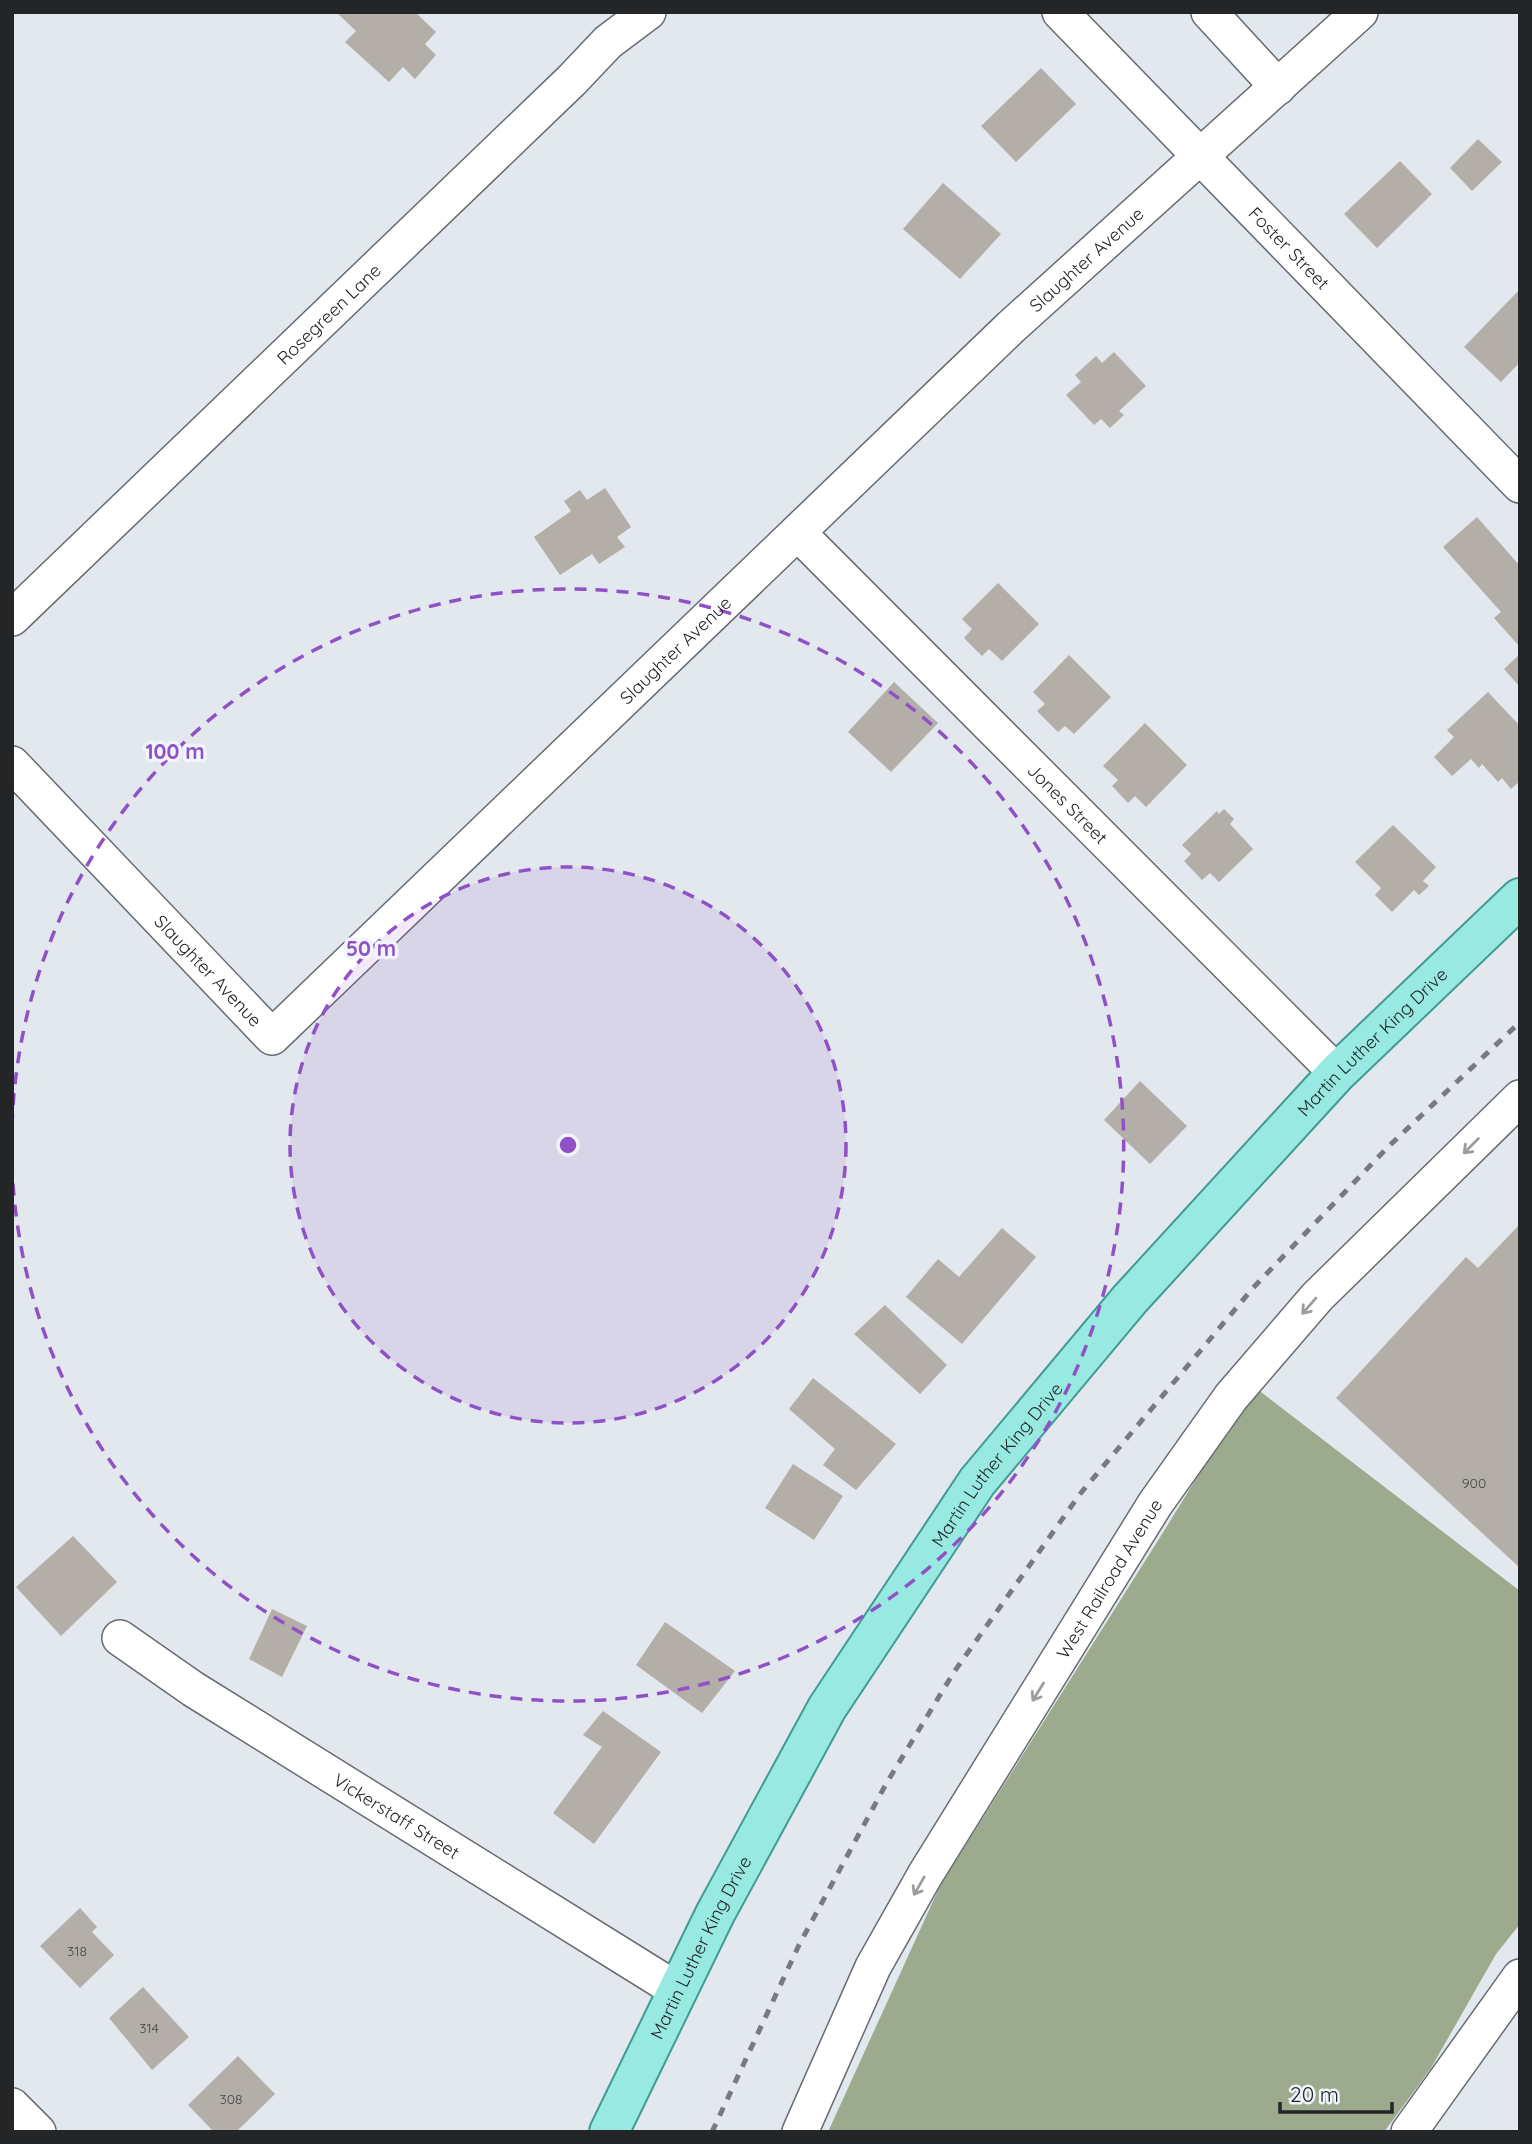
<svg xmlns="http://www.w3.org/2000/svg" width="1532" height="2144" font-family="Quicksand,sans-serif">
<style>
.forest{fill:#9caa8d}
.building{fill:#b3aea8}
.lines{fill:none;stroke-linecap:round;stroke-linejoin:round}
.minor-casing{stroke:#676c71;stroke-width:38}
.major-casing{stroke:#419b94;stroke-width:42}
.minor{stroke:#fff;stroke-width:35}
.major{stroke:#97e9e2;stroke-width:38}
.rail{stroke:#777a7e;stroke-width:5;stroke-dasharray:9 9;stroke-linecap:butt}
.oneway{stroke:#9c9d9e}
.ring{fill:none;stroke:#9051c7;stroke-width:3.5;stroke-dasharray:12 9}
.labels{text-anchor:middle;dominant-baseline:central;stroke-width:7;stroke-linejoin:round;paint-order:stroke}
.number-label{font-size:14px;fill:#474747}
.street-label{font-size:18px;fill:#232527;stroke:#f0f5fb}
.centre{fill:#9051c7;stroke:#f0f5fb;stroke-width:3.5}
.ring-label{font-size:21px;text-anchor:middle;font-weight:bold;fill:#9051c7;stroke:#f0f5fb;stroke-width:7;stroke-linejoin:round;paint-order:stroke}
</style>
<rect width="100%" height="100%" fill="#e2e8ed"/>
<path class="forest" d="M1253 1386 1520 1591V1924L1496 1954 1431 2068 1384 2132H828L940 1886 1164 1531Z"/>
<path class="building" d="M336 12H415L436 32 425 44 436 55 415 79 403 67 389 82 345 42 356 31Z
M1041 68 1076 104 1016 162 981 126Z
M1478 139 1502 162 1472 191 1450 168Z
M1400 161 1432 194 1377 248 1344 214Z
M943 183 1001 234 960 279 903 229Z
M1520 289V362L1501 382 1464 347Z
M1114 352 1146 386 1119 411 1124 415 1110 428 1101 419 1094 425 1066 395 1081 382 1075 375 1096 356 1102 363Z
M605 488 631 527 617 537 625 547 599 564 592 554 560 575 534 537 571 511 564 501 580 490 587 500Z
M1477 517 1520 566V647L1494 618 1501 612 1443 547Z
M998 583 1039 624 1002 661 989 649 982 656 964 638 972 629 962 619Z
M1520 654V687L1504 669Z
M1069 655 1111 697 1074 734 1065 726 1058 732 1037 711 1045 704 1033 692Z
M894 682 938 723 891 772 848 732Z
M1488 692 1520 726V781L1511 789 1502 778 1498 782 1482 764 1479 768 1471 759 1452 776 1434 757 1454 737 1447 730Z
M1145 723 1187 765 1146 807 1135 796 1128 803 1112 786 1118 780 1103 766Z
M1224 809 1234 819 1230 824 1253 849 1219 882 1210 873 1202 880 1184 861 1191 854 1182 845 1217 811 1219 814Z
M1393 825 1436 867 1423 881 1429 886 1419 895 1414 890 1392 912 1375 895 1381 888 1355 862Z
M1140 1081 1187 1126 1150 1164 1104 1120Z
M1520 1224V1568L1336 1398 1466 1257 1478 1268Z
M1002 1228 1036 1257 962 1344 906 1297 938 1259 959 1277Z
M885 1305 947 1365 920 1394 854 1334Z
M813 1378 896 1444 856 1490 823 1465 835 1449 789 1409Z
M793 1464 843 1496 814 1540 765 1508Z
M73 1536 117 1582 61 1636 16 1587Z
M272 1609 307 1626 282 1677 249 1659Z
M665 1622 735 1671 702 1713 636 1665Z
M603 1711 661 1752 594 1844 553 1813 602 1747 583 1735Z
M80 1908 97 1927 92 1932 114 1955 80 1988 40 1946Z
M143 1987 189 2037 152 2070 109 2018Z
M238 2056 275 2094 236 2132H214L188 2105Z"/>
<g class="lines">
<defs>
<g id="minor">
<path id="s1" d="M1060 12 1520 485"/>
<path d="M1209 12 1278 87"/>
<path id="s2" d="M798 533 1337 1073"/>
<path id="s3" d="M12 618 572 80 608 42 648 12"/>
<path id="s4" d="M12 764 272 1037 1011 327 1360 12"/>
<path id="s5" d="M120 1638 193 1689 677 1990"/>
<path d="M12 2106 38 2132"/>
<path id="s6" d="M800 2132 873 1967 925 1875 1155 1504 1231 1397 1317 1297 1520 1098"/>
<path d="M1409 2132 1520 1977"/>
</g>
<g id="major">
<path id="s7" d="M609 2132 715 1914 827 1708 977 1482 1130 1299 1337 1073 1520 898"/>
</g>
</defs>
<use href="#minor" class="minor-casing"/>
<use href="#major" class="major-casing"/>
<use href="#minor" class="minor"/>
<use href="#major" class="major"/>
<path class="rail" d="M712 2132 799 1945 886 1784 954 1672 1080 1494 1253 1288 1388 1147 1520 1022"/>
</g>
<defs><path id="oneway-shaft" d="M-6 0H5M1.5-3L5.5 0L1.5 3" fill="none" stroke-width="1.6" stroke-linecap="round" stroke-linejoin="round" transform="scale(1.75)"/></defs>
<g class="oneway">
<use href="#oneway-shaft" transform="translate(1471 1146) rotate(135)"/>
<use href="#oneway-shaft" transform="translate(1309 1306) rotate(131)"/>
<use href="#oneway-shaft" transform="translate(1038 1692) rotate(122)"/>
<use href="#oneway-shaft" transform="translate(919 1886) rotate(120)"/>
</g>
<circle cx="568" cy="1145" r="278" fill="#9051c7" fill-opacity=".12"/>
<g class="ring">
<circle cx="568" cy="1145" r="278"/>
<path d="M12 1126A556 556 0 1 1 12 1164"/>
</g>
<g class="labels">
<g class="number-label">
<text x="1474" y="1483">900</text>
<text x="77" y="1951">318</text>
<text x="149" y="2028">314</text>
<text x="231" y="2099">308</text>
</g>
<g class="street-label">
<text stroke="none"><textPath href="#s1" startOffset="329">Foster Street</textPath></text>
<text stroke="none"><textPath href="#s4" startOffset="1503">Slaughter Avenue</textPath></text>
<text stroke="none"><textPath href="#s3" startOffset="439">Rosegreen Lane</textPath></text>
<text stroke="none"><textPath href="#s4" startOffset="936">Slaughter Avenue</textPath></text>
<text stroke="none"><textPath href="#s2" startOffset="382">Jones Street</textPath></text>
<text stroke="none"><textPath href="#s4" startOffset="285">Slaughter Avenue</textPath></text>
<text stroke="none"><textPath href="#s7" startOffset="1340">Martin Luther King Drive</textPath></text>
<text stroke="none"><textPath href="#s7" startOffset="774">Martin Luther King Drive</textPath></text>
<text stroke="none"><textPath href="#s6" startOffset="635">West Railroad Avenue</textPath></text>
<text stroke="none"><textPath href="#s5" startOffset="329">Vickerstaff Street</textPath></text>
<text stroke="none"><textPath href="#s7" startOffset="206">Martin Luther King Drive</textPath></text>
</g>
</g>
<circle cx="568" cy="1145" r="10" class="centre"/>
<g class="ring-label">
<text x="175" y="759">100 m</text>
<text x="371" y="956">50 m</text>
</g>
<rect width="1532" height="2144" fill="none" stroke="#232527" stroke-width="28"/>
<path d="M1280 2102v10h112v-10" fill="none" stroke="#232527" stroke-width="3.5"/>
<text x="1290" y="2102" font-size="21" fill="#232527" stroke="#f0f5fb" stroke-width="5" paint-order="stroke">20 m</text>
</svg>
